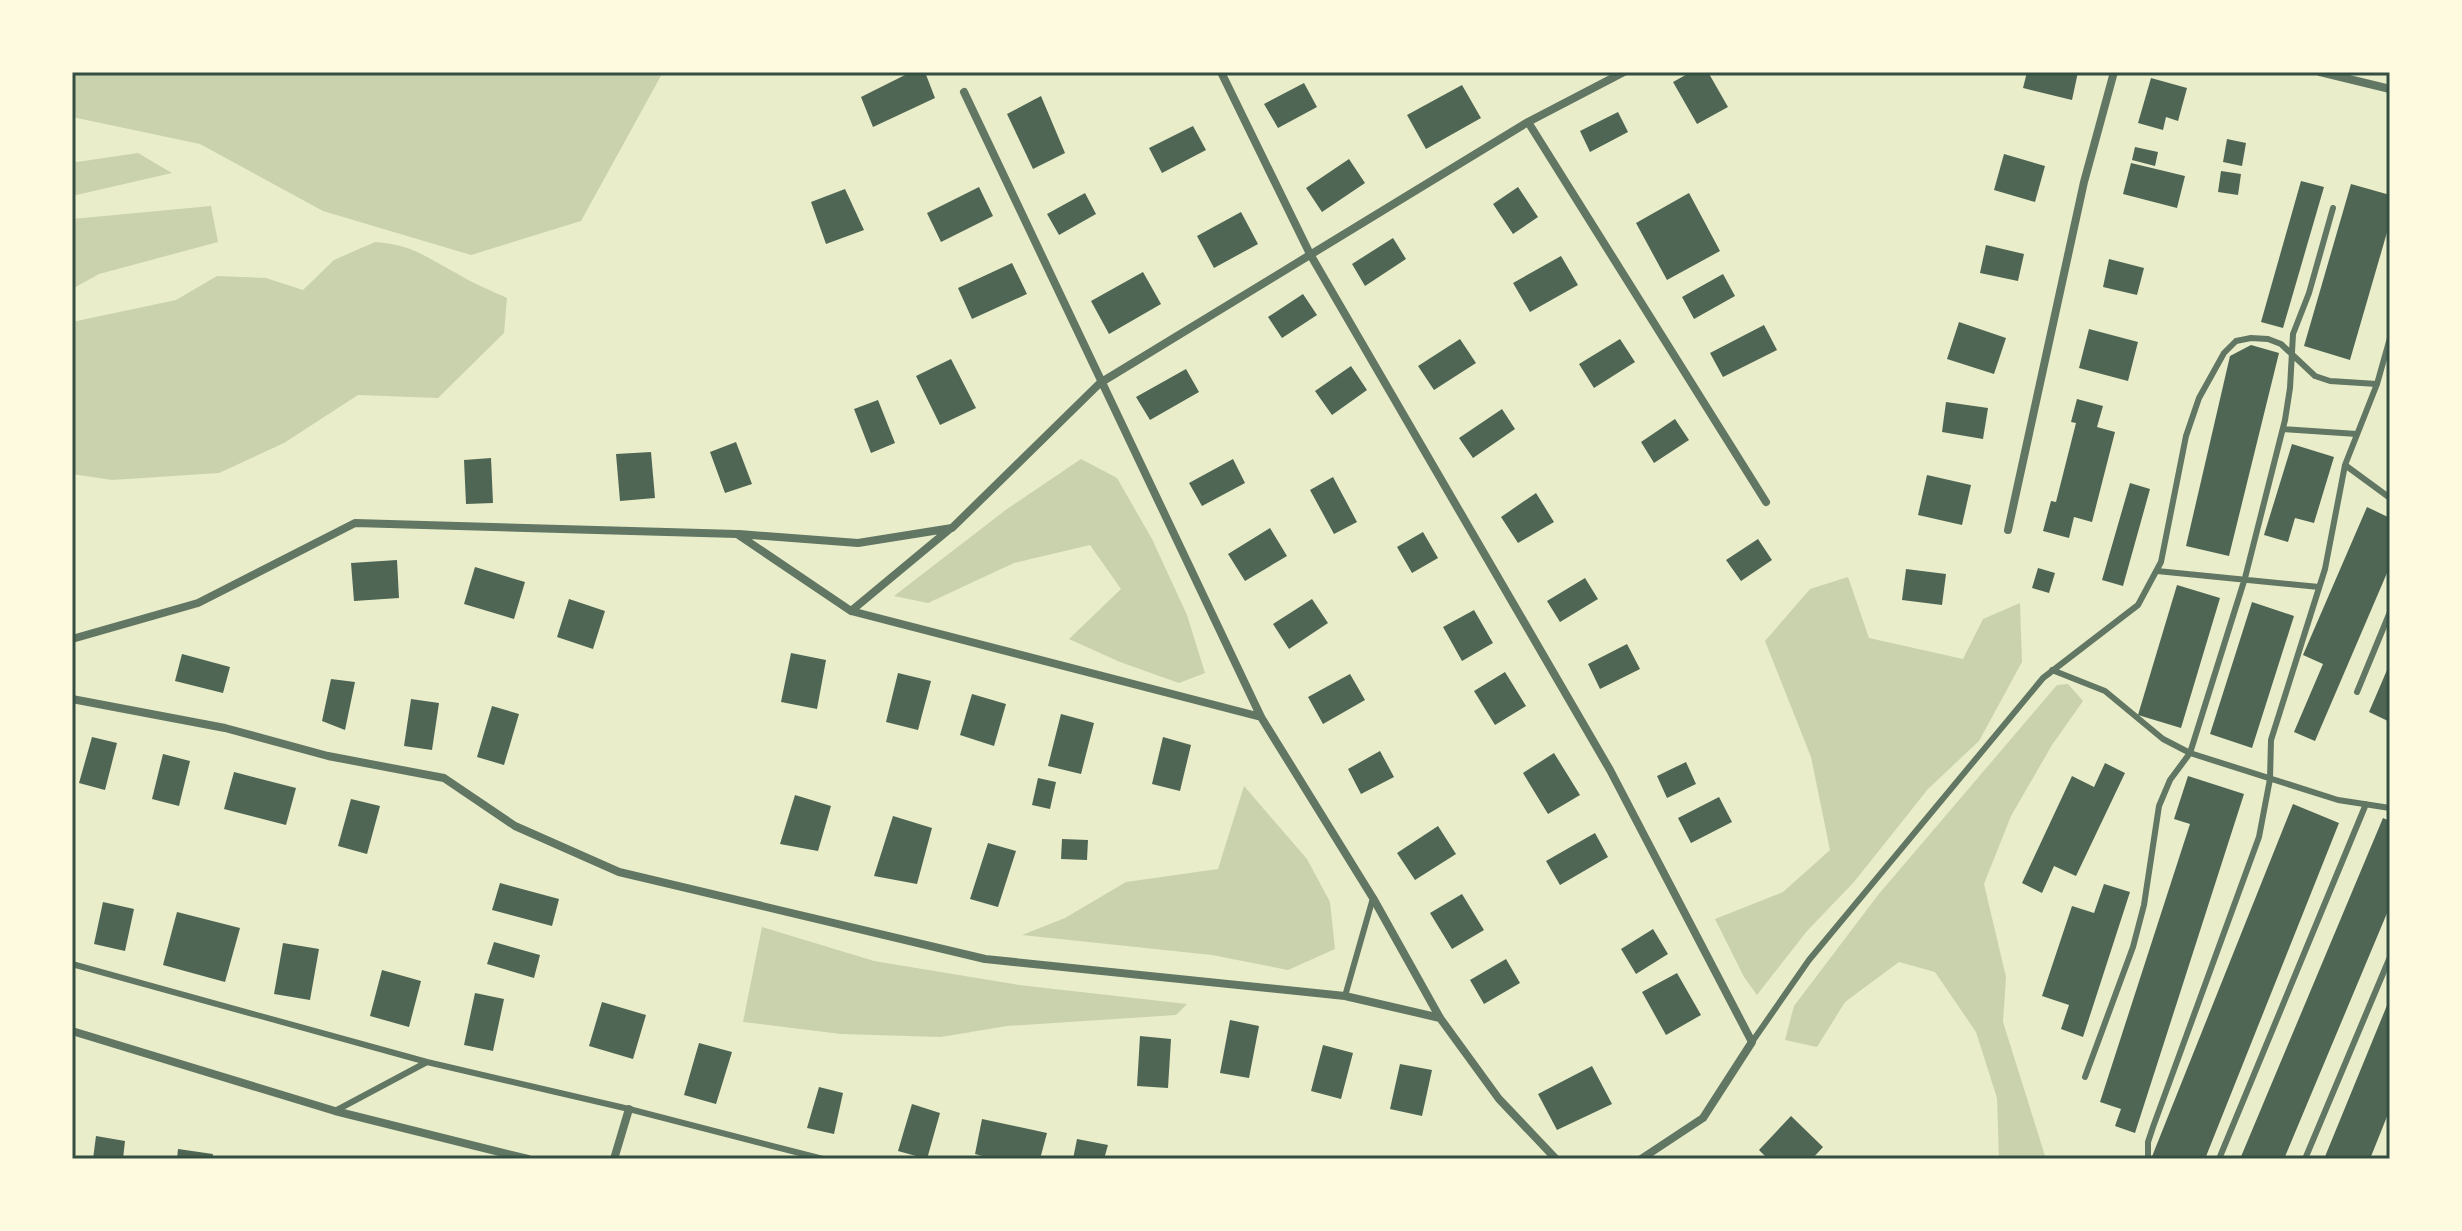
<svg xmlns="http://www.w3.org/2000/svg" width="2462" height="1231" font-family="Helvetica,sans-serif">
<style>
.green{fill:#cad2ad}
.building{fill:#4f6655}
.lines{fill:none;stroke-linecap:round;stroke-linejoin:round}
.service{stroke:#617663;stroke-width:6}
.minor{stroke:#617663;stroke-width:8}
.neatline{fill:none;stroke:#344e41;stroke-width:3}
</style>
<rect width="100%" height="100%" fill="#e9edc9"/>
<path class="green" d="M72 72H663L581 221 471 255 323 211 200 144 72 117Z
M138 153 172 173 72 196V160L77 162Z
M211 206 218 242 99 274 72 289V219Z
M375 242C413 245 424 256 456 273 472 283 490 290 507 298L504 333 438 398 358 395 284 443 219 473 112 480 72 474V322L176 300 217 276 266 278 303 290 334 260Z
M1081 459 1117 478 1152 539 1187 615 1205 673 1179 683 1120 662 1069 639 1121 589 1090 545 1014 563 928 603 894 596 1007 509Z
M1848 577 1869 638 1963 659 1983 619 2020 603 2022 662 1979 741 1928 789 1854 882 1807 931 1757 995 1744 977 1715 919 1783 892 1830 850 1811 757 1765 641 1810 589Z
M2068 684 2083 701 2052 745 2011 816 1984 884 2006 977 2003 1022 2046 1159H1999L1997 1098 1976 1032 1935 972 1899 962 1845 1002 1817 1047 1785 1040 1794 1006 1878 895 2057 685Z
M1244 786 1307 859 1330 902 1335 949 1288 970 1212 955 1022 935 1065 918 1126 882 1218 869Z
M762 927 874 961 1019 985 1187 1004 1176 1015 1007 1026 941 1037 841 1034 743 1022Z"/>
<path class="building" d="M911 72H925L935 98 873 127 861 97Z
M1691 72H1708L1728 107 1697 124 1673 82Z
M2027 72H2078L2072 100 2023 88Z
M2151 78 2187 88 2178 121 2166 117 2163 130 2138 123Z
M1304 83 1317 107 1278 128 1264 104Z
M1462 85 1481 118 1426 149 1407 115Z
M1041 96 1065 153 1033 169 1007 114Z
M1618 112 1628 132 1590 152 1580 131Z
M1193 126 1206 150 1162 173 1149 148Z
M2227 139 2246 143 2242 166 2223 162Z
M2135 147 2158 152 2155 166 2132 160Z
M2004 154 2045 166 2035 202 1994 190Z
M1349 159 1365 183 1322 212 1306 188Z
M2131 163 2185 176 2177 208 2123 194Z
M2221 171 2241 174 2238 195 2218 192Z
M2301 181 2324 187 2283 328 2261 322Z
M2351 184 2390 195V222L2350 360 2304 346Z
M979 187 993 216 941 242 927 213Z
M1518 187 1538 217 1513 234 1493 204Z
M845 189 864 230 826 244 811 202Z
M1085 193 1096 214 1059 235 1047 214Z
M1689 193 1720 251 1667 280 1636 223Z
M1241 212 1258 244 1214 268 1197 236Z
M1393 238 1406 259 1365 286 1352 264Z
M1986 245 2024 254 2018 281 1980 273Z
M1561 256 1578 285 1530 312 1513 283Z
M2109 259 2144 268 2137 295 2103 287Z
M1012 263 1027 294 972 319 958 288Z
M1143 272 1161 304 1109 334 1091 301Z
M1723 274 1735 296 1694 319 1682 297Z
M1303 294 1317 315 1282 338 1268 317Z
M1959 322 2006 338 1994 374 1947 359Z
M1764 325 1777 350 1723 377 1710 353Z
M2089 329 2138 342 2128 381 2079 368Z
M1460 339 1476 363 1434 390 1418 366Z
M1620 339 1635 362 1594 388 1579 364Z
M2251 345 2279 353 2229 556 2186 546 2230 356Z
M951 359 976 408 940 425 916 376Z
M1351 366 1367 390 1332 415 1315 391Z
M1186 369 1199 392 1150 420 1136 397Z
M2077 399 2103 406 2097 427 2115 432 2092 522 2074 517 2069 538 2043 531 2051 501 2056 502 2076 423 2071 422Z
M878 400 895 443 871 453 854 409Z
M1946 402 1988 408 1983 439 1942 432Z
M1502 409 1515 429 1473 458 1459 438Z
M1675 419 1689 440 1654 463 1641 442Z
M736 442 752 484 725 493 710 452Z
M2292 444 2334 457 2314 523 2295 518 2288 542 2264 535Z
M651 452 655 498 620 501 616 454Z
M491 458 493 503 466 504 464 460Z
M1233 459 1245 483 1202 506 1189 483Z
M1927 475 1971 485 1962 525 1918 515Z
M1333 477 1357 522 1334 534 1310 490Z
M2130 483 2150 489 2123 586 2102 580Z
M1536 493 1554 522 1518 543 1501 517Z
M2367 507 2390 518V566L2315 741 2294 732 2323 664 2303 655Z
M1270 528 1287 556 1245 581 1228 554Z
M1423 532 1438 558 1412 573 1397 547Z
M1758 539 1772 560 1741 581 1726 560Z
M397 560 399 598 354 601 351 563Z
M475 567 525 582 514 619 464 604Z
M2038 568 2055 573 2049 593 2032 588Z
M1906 569 1946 574 1942 605 1902 600Z
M1585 578 1598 599 1560 622 1547 601Z
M2177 585 2220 598 2181 728 2138 715Z
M569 599 605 611 593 649 557 637Z
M1312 599 1328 623 1289 649 1273 624Z
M2252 602 2294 616 2252 748 2210 734Z
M1474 610 1493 643 1462 661 1443 627Z
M1627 644 1640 669 1600 689 1588 664Z
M791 653 826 660 817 709 781 702Z
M182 654 230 667 223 693 175 681Z
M2390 663V722L2369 712Z
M1505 672 1526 706 1495 725 1474 691Z
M898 673 931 681 918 730 886 722Z
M1350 674 1365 700 1323 724 1308 697Z
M331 679 355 682 345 730 322 721Z
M972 694 1006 704 994 746 960 735Z
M411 699 439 703 432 750 404 746Z
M492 706 519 714 504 765 477 757Z
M1061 714 1094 723 1081 774 1048 766Z
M92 737 117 743 105 790 79 783Z
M1163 737 1191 745 1180 791 1152 784Z
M1380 751 1394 777 1361 794 1348 769Z
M1554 753 1580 795 1548 814 1523 773Z
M163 754 190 761 179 806 152 799Z
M1686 762 1696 784 1667 798 1657 776Z
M2105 763 2125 773 2076 876 2054 866 2042 893 2022 883 2072 776 2094 787Z
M234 772 296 788 286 825 224 809Z
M2188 776 2244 794 2135 1133 2115 1126 2121 1109 2100 1102 2190 824 2174 819Z
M1038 778 1056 782 1050 809 1032 805Z
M795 795 831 806 818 851 780 844Z
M1719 797 1732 822 1691 843 1678 818Z
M351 799 380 806 367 854 338 846Z
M2293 804 2339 823 2205 1159H2151Z
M893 816 932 828 917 884 874 876Z
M2383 818 2390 821V906L2284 1159H2240Z
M1438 826 1456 854 1415 880 1397 853Z
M1595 833 1608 857 1560 885 1546 861Z
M1062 839 1088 840 1087 860 1061 859Z
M988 843 1016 851 998 907 970 899Z
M500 883 559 899 552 926 492 910Z
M2104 884 2130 892 2083 1037 2061 1029 2069 1005 2042 996 2072 906 2094 913Z
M1462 894 1484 930 1452 949 1430 913Z
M103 902 134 909 125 951 94 944Z
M177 912 240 928 225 982 163 965Z
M1653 929 1668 954 1636 974 1621 949Z
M494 942 540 955 534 978 487 964Z
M283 943 319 949 310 1000 274 994Z
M1506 959 1520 983 1484 1004 1470 980Z
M382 970 421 981 409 1027 370 1016Z
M1677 973 1701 1015 1666 1035 1642 992Z
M475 993 504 999 493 1051 464 1045Z
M2390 998V1109L2370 1159H2324Z
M602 1002 646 1015 633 1059 589 1046Z
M1230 1020 1259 1026 1249 1078 1220 1073Z
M1140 1036 1171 1039 1168 1088 1137 1086Z
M699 1043 732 1052 716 1104 684 1095Z
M1323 1045 1353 1053 1341 1099 1311 1091Z
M1400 1064 1432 1070 1422 1116 1390 1109Z
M1592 1066 1612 1104 1557 1130 1538 1094Z
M819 1087 843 1093 834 1134 807 1128Z
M912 1104 940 1113 927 1159 898 1151Z
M1791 1116 1823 1147 1812 1159H1768L1759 1150Z
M982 1119 1047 1133 1040 1159H993L975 1154Z
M96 1136 125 1141 123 1159H93Z
M1077 1139 1108 1145 1104 1159H1073Z
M178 1149 213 1154 212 1159H177Z"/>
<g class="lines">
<path class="service" d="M2283 429 2357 434
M2345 465 2390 498
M2157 571 2319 587
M2052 670 2105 691 2163 739 2190 753 2338 800 2390 808
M2357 692 2390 612
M72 964 427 1062
M1345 996 1373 898
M1752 1042 1809 960 2043 678 2138 605 2161 562 2186 436 2199 398 2224 353 2236 341 2251 338 2268 339 2281 344 2315 376 2330 381 2377 384
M2085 1077 2133 947 2144 905 2159 806 2170 780 2190 753 2245 578 2285 420 2290 388 2293 334 2309 293 2333 208
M335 1111 427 1062 629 1109 823 1159
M2148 1159V1142L2153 1127 2259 837 2270 779 2271 740 2325 569 2345 465 2377 384 2390 338
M2219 1159 2366 804
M2305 1159 2390 957"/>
<path class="minor" d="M1221 72 1310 254 1610 770 1752 1042 1703 1118 1641 1159
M2320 72 2390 89
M964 92 1261 717 1373 898 1440 1018 1499 1099 1556 1159
M1528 122 1766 502
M2008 530 2084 182 2114 72
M739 534 858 543 952 528 1100 383 1528 122 1624 72
M851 611 951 528
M72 639 198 603 355 523 737 534 851 611 1261 717
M72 699 225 728 328 756 444 778 515 826 619 872 985 959 1345 996 1440 1018
M72 1031 335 1111 528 1159
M614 1159 629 1109"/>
</g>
<rect width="2462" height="1231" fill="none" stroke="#fefae0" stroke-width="148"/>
<rect x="74" y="74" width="2314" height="1083" class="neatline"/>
</svg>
